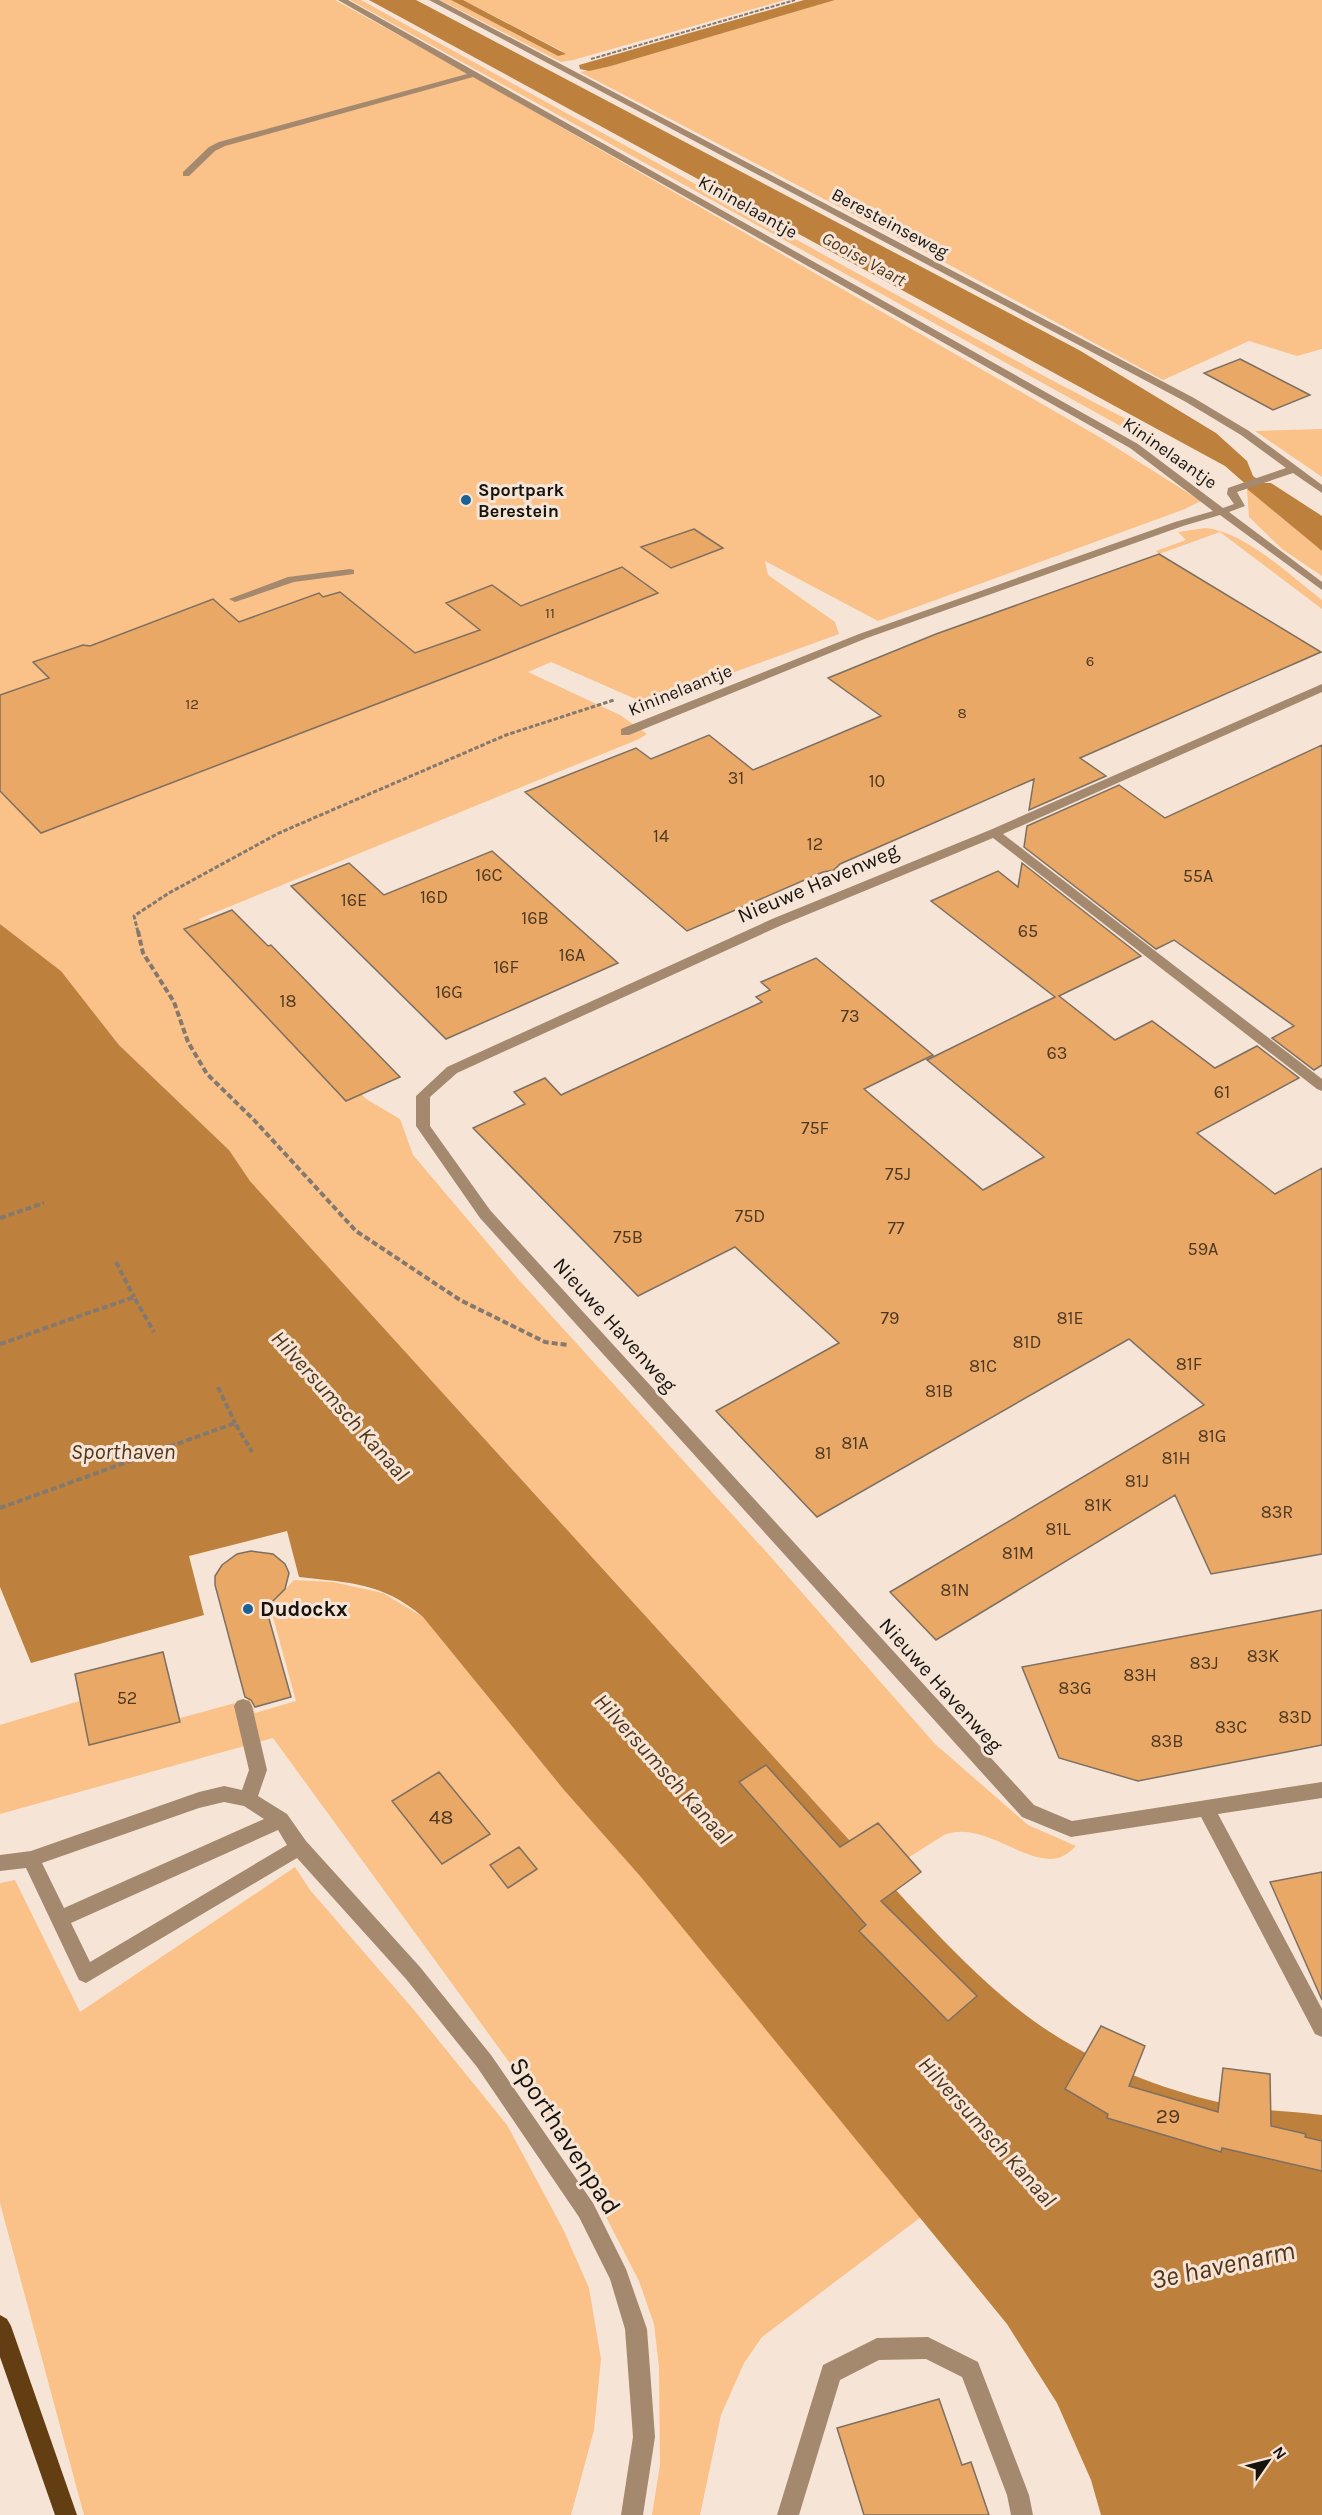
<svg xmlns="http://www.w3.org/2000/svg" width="1322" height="2515" font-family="Karla,sans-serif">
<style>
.green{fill:#fac188}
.water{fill:#be803d}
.building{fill:#e9a866;stroke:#7d6f61;stroke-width:1.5}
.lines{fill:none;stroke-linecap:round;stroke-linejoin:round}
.path-far2{stroke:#84796f;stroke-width:2;stroke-dasharray:4 1.5;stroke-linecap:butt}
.path-far1{stroke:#84796f;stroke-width:3;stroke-dasharray:4.5 2;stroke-linecap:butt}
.path{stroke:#84796f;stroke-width:4;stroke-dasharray:6 3;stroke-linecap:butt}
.minor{fill:#a5896e;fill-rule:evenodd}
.major{fill:#633e12;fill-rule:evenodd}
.poi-dot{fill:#1b6195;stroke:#f6e5d6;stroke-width:2}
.labels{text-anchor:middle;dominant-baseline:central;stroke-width:6;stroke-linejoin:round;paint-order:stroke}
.far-number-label{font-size:15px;fill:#4c3823}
.far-street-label{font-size:18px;fill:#18130d;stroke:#f6e5d6}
.far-water-label{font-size:18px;font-style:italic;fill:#503519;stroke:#f6e5d6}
.far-poi-label{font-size:18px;font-weight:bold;fill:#18130d;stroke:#f6e5d6;text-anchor:start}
.number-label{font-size:18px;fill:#4c3823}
.street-label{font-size:21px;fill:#18130d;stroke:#f6e5d6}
.poi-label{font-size:21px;font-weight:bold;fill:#18130d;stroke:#f6e5d6;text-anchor:start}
.near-number-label{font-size:21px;fill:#4c3823}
.water-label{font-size:22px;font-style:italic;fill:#503519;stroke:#f6e5d6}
.near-street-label{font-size:26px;fill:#18130d;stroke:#f6e5d6}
.near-water-label{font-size:27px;font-style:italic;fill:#503519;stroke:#f6e5d6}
</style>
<rect width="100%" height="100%" fill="#f6e5d6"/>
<path class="green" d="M0 0H335L476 78 1101 438 1201 501 1185 509 878 621 765 561 768 575 835 622 839 634 647 704 551 662 528 672 620 715 647 734 639 739 199 919 366 1099 400 1119 413 1155 518 1279 769 1555 935 1744 1028 1825 1076 1846C1072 1850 1066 1855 1061 1857 1028 1869 984 1819 944 1835L881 1875 250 1181 229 1150 119 1045 61 971 0 924Z
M350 0H361L1044 376 1145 429 1205 474 1197 477 1124 428Z
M440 0H451L558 56 562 51 463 0H785L573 60 561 62Z
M835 0H1322V349L1297 356 1249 341 1163 380 918 248 580 72 611 66Z
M1322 429V477L1255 431Z
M1247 489 1322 551V576L1282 549 1249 517Z
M1206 528C1245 532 1291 576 1322 600V609L1220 532 1159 554 1156 551 1186 540 1178 532Z
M294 1580 333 1582 383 1593 423 1617 564 1790 640 1876 921 2217 762 2337 744 2363 721 2415 700 2515H652L660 2465 659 2367 654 2324 639 2281 603 2211 550 2118 273 1738 0 1814V1725L86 1699 96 1741 250 1699 255 1713 296 1701 270 1606Z
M295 1867 310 1890 414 2010 507 2125 563 2229 589 2288 601 2359 594 2430 571 2515H84L0 2203V1883L15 1880 80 2012Z"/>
<path class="water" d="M369 0H416L1079 350 1216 433 1247 461 1253 476 1263 483H1271L1322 516V551L1247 489 1249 487 1225 466Z
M451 0H463L566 54 558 56Z
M804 0H835L611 66 589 71 580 69 579 65Z
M0 924 61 971 119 1045 229 1150 250 1181 881 1875C896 1889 908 1904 922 1918 951 1949 981 1979 1014 2006 1077 2057 1157 2090 1236 2106 1264 2111 1293 2111 1322 2115V2515H1101L1091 2480 1057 2403 1007 2324 640 1876 564 1790 423 1617C382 1582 350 1583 299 1577L287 1531 189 1556 204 1615 31 1663 0 1587Z"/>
<path class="building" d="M1240 359 1310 395 1273 410 1204 373Z
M694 529 723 548 671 568 641 547Z
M1159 554 1321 652 1080 758 1106 776 1029 810 1034 779 840 864 834 870 823 872 687 931 525 792 636 748 651 759 709 735 753 770 881 716 828 678 936 634Z
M622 567 658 593 486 662 41 833 0 791V695L49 678 33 662 83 645 90 646 213 599 239 622 319 593 323 597 340 592 415 653 480 630 446 603 492 585 521 606Z
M1322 745V1065L1314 1070 1272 1038 1294 1026 1174 940 1156 949 1024 847 1027 826 1119 785 1165 818Z
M492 851 618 963 446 1039 291 886 349 863 384 895Z
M1022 863 1141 956 1059 996 1115 1040 1152 1021 1215 1068 1257 1046 1299 1078 1197 1133 1275 1194 1322 1168V1554L1211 1574 1175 1495 936 1640 890 1592 1204 1405 1129 1339 817 1517 716 1411 839 1343 735 1247 638 1296 473 1128 525 1104 514 1092 545 1078 561 1095 762 1002 756 997 770 990 761 982 816 958 933 1055 864 1089 983 1190 1044 1157 927 1060 1055 997 931 901 998 871 1018 887Z
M232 910 268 946 271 945 400 1077 346 1101 184 929Z
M251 1551 273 1554 285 1564 289 1573 285 1589 266 1608 291 1697 255 1707 251 1700 245 1697 215 1585V1576L222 1565 237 1554Z
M1322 1610V1745L1138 1781 1059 1758 1022 1667Z
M163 1652 180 1722 89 1745 75 1674Z
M766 1765 840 1847 878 1823 921 1872 881 1901 977 1996 948 2021 859 1931 866 1925 739 1782Z
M439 1772 490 1834 442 1864 392 1801Z
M519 1847 537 1869 508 1888 490 1865Z
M1322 1872V2000L1270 1882Z
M1101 2026 1145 2046 1129 2086 1218 2112 1223 2068 1270 2074 1271 2126 1306 2134 1305 2137 1322 2141V2171L1222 2148 1221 2152 1107 2118 1108 2114 1065 2089Z
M939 2399 962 2465 971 2462 989 2515H864L837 2428Z"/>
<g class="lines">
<path class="path-far2" d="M591 59 795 0"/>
<path class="path-far1" d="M138 932 134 916 169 893 279 833 506 735 614 700"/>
<path class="path" d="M138 931 143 953 174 1002 188 1042 207 1074 254 1120 356 1231 460 1300 545 1342 568 1345
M0 1218 44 1203
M116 1262 134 1297
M0 1344 134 1297 154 1332
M218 1387 235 1423
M0 1508 235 1423 252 1452"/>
<path class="minor" d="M338 0H348L1138 444 1223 508 1234 504 1227 494 1228 488 1286 468 1241 435 1186 402 429 0H439L1194 398 1249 431 1322 485V493L1293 473 1237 492 1245 506 1229 512 1322 582V590L1220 515 1183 526 867 638 629 735H621V729L859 634 1175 522 1213 511 1130 448 473 77 225 146 215 151 189 176H183V172L209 147 219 142 467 74Z
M350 569 354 570V574L294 582 235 602 229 599 288 577Z
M1322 684V692L1003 834 1322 1079V1091L1317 1089 993 838 782 925 457 1073 430 1097V1126L490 1210 1034 1805 1072 1821 1322 1782V1798L1218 1814 1322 2009V2037L1315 2034 1201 1817 1071 1837 1022 1817 480 1218 416 1126V1096L447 1067 772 919 990 830Z
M243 1699 249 1701 252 1706 267 1770 258 1796 287 1814 306 1841 420 1967 491 2055 593 2203 626 2269 647 2329 655 2437 643 2515H621L633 2437 625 2329 610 2279 579 2217 477 2067 406 1979 297 1858 86 1983 79 1980 26 1868 0 1871V1855L31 1851 199 1792 224 1786 242 1790 249 1770 234 1706 237 1701ZM224 1802 244 1806 264 1819 64 1908 42 1863 199 1808ZM278 1830 287 1845 90 1962 71 1923Z
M928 2337 978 2362 1029 2495 1033 2515H1011L1007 2495 962 2377 926 2359 879 2360 840 2380 799 2515H777L823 2365 877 2338Z"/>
<path class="major" d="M0 2315 7 2319 11 2326 77 2515H55L0 2357Z"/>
</g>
<g class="poi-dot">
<circle cx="466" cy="500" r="6"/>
<circle cx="248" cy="1609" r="6"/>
</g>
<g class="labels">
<g class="far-number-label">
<text x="550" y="613">11</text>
<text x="1090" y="661">6</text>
<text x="192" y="704">12</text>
<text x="962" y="713">8</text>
</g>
<g class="far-street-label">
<text transform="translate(748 207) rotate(29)">Kininelaantje</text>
<text transform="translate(890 223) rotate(28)">Beresteinseweg</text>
<text transform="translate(1170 453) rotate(35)">Kininelaantje</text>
<text transform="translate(680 690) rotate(-22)">Kininelaantje</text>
</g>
<g class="far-water-label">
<text transform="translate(864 259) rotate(29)">Gooise Vaart</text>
</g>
<g class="far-poi-label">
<text x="478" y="490">Sportpark<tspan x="478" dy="21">Berestein</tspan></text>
</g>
<g class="number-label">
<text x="736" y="778">31</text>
<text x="877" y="781">10</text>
<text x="661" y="836">14</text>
<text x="815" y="844">12</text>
<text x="489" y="875">16C</text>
<text x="1198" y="876">55A</text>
<text x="434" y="897">16D</text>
<text x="354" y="900">16E</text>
<text x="535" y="918">16B</text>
<text x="1028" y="931">65</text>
<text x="572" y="955">16A</text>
<text x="506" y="967">16F</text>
<text x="449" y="992">16G</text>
<text x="288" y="1001">18</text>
<text x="850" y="1016">73</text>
<text x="1057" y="1053">63</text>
<text x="1222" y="1092">61</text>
<text x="815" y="1128">75F</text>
<text x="898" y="1174">75J</text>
<text x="750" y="1216">75D</text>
<text x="896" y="1228">77</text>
<text x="628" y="1237">75B</text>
<text x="1203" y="1249">59A</text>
<text x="890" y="1318">79</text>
<text x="1070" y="1318">81E</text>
<text x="1027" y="1342">81D</text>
<text x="1189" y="1364">81F</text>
<text x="983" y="1366">81C</text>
<text x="939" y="1391">81B</text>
<text x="1212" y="1436">81G</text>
<text x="855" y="1443">81A</text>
<text x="823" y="1453">81</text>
<text x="1176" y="1458">81H</text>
<text x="1137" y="1481">81J</text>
<text x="1098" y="1505">81K</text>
<text x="1277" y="1512">83R</text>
<text x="1058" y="1529">81L</text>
<text x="1018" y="1553">81M</text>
<text x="955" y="1590">81N</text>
<text x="1263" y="1656">83K</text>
<text x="1204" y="1663">83J</text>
<text x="1140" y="1675">83H</text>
<text x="1075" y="1688">83G</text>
<text x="127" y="1698">52</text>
<text x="1295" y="1717">83D</text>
<text x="1231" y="1727">83C</text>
<text x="1167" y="1741">83B</text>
</g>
<g class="street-label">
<text transform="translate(818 883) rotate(-23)">Nieuwe Havenweg</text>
<text transform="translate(615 1325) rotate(48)">Nieuwe Havenweg</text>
<text transform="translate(941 1685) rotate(48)">Nieuwe Havenweg</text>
</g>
<g class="poi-label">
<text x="260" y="1609">Dudockx</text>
</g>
<g class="near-number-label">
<text x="441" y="1817">48</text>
<text x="1168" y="2116">29</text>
</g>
<g class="water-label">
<text transform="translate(340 1406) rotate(48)">Hilversumsch Kanaal</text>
<text x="123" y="1452">Sporthaven</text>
<text transform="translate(663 1769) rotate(48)">Hilversumsch Kanaal</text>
<text transform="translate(987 2132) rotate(48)">Hilversumsch Kanaal</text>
</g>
<g class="near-street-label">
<text transform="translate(565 2136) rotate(57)">Sporthavenpad</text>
</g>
<g class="near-water-label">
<text transform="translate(1223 2265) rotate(-12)">3e havenarm</text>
</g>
</g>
<g transform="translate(1268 2461) rotate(55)" stroke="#f6e5d6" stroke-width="4.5" paint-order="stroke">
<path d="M0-4.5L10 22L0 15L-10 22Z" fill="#18130d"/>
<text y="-9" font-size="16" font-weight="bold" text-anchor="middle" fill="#18130d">N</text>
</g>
</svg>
